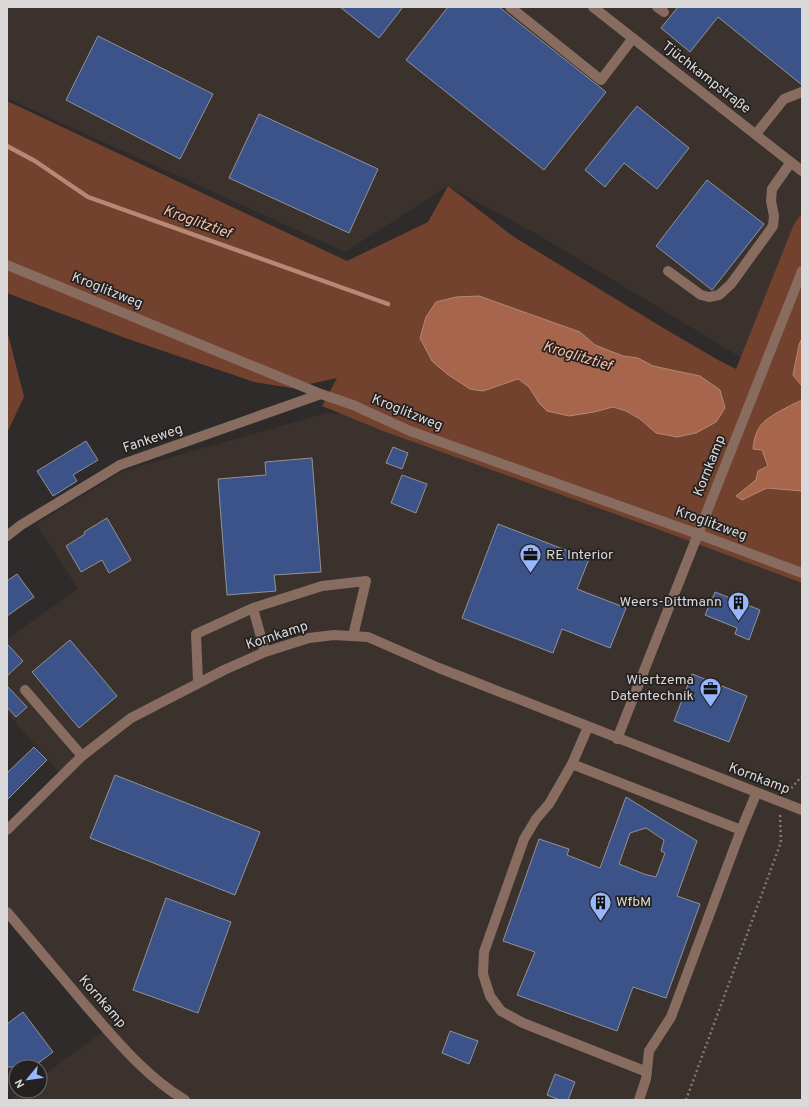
<svg xmlns="http://www.w3.org/2000/svg" width="809" height="1107" font-family="Overpass,sans-serif">
<style>
.built{fill:#3b322e}
.green{fill:#72422e;fill-rule:evenodd}
.water{fill:#a7654b;stroke:#b68875}
.lines{fill:none;stroke-linecap:round;stroke-linejoin:round}
.stream{stroke:#b68875;stroke-width:4.5}
.building{fill:#3c5389;stroke:#919295;fill-rule:evenodd}
.path{stroke:#7d7a7a;stroke-width:2.5;stroke-dasharray:2 3;stroke-linecap:butt}
.minor{stroke:#896c60;stroke-width:10}
.labels{text-anchor:middle;dominant-baseline:central;stroke-width:3.5;stroke-linejoin:round;paint-order:stroke}
.street-label{font-size:14px;fill:#dad8d8;stroke:#242120}
.poi-label{font-size:14px;fill:#dad8d8;stroke:#242120;text-anchor:start}
.water-label{font-size:15px;font-style:italic;fill:#f7bda6;stroke:#242120}
</style>
<rect width="100%" height="100%" fill="#2e2b2a"/>
<path class="built" d="M7 7H802V245L755 366 542 237 448 186 345 252 7 98Z
M327 413 360 416 802 573V1100H10L22 1091H40V1078L106 1029 7 912V830L62 776 7 712V639L78 589 36 524 123 471Z"/>
<path class="green" d="M7 101 347 261 428 222 448 186 514 237 665 329 720 361 736 369 794 224 802 213V338L799 345 793 374 802 386V400L784 408 753 449 762 450 769 466 758 471 757 480 742 500 767 488 802 491V583L671 534 383 431 322 406 337 378 291 388 254 382 128 339 7 293ZM479 296 580 332 595 345 623 356 638 358 653 366 700 376 725 408 715 422 696 433 677 437 656 433 640 419 626 411 613 407 594 412 539 403 529 387 517 379 483 391 470 389 447 374Z
M7 330 24 397 7 433Z"/>
<path class="water" d="M479 296 580 332 595 345 623 356 638 358 653 366 700 376 720 390 725 408 716 422 696 433 677 437 656 433 640 419 626 411 613 407 594 412 569 416 547 411 539 403 529 387 518 379 483 391 470 389 447 374 432 361 420 338 426 317 436 302 456 297Z
M802 338V386L793 375 799 345Z
M802 400V491L767 488 742 500 736 496 756 480 758 471 768 466 762 450 753 449C754 441 755 433 761 425 768 416 791 405 802 400Z"/>
<g class="lines">
<path class="stream" d="M7 146 35 161 88 197 388 304"/>
</g>
<path class="building" d="M340 7H403L379 38Z
M448 7H499L606 92 544 170 406 60Z
M678 7H802V85L718 17 690 52 661 28Z
M98 36 213 94 180 159 66 100Z
M637 106 689 148 657 189 624 163 605 187 585 170Z
M259 114 378 169 349 233 229 178Z
M707 180 764 224 712 290 656 246Z
M86 441 98 460 73 475 77 481 53 496 37 471Z
M393 447 408 453 402 469 386 463Z
M312 458 321 572 274 575 276 591 227 595 218 479 266 475 265 462Z
M402 475 427 484 416 513 391 503Z
M107 518 131 560 109 573 102 560 81 572 66 546 85 534 84 532Z
M498 524 589 559 577 589 626 608 610 648 562 629 553 653 462 618Z
M17 574 34 597 7 616V581Z
M715 592 760 610 749 640 735 634 737 628 705 615Z
M70 640 117 696 79 728 32 672Z
M7 644 23 661 7 676Z
M692 674 747 696 729 742 674 721Z
M7 686 27 707 16 717 7 707Z
M34 747 47 760 7 800V773Z
M115 775 260 832 235 895 90 838Z
M626 797 697 841 677 896 700 904 666 998 633 987 617 1031 517 995 535 952 503 941 539 839 569 849 567 855 600 868ZM646 828 664 840 661 851 665 853 656 877 644 874 619 864 630 833Z
M166 898 231 922 198 1013 133 990Z
M23 1012 53 1052 33 1067H7V1024Z
M450 1031 478 1041 469 1064 442 1053Z
M555 1074 575 1082 568 1100H560L547 1095Z"/>
<g class="lines">
<path class="path" d="M788 792 802 776
M686 1100 781 842 780 814"/>
<path class="minor" d="M510 7 601 80 633 38
M593 7 802 171
M657 7 664 12
M756 134 784 99 802 92
M7 265 321 394 353 405 410 431 698 534 802 573
M668 271 701 295 709 297 719 295 731 284 773 226 774 216 771 201 772 189 791 162
M7 536 21 525 120 465 321 394
M265 652 253 608 322 586 366 581 353 636
M198 682 196 634 253 608
M25 690 82 756
M588 727 572 764 549 804 536 819 524 839 484 952 483 974 490 996 501 1011 523 1023 647 1072
M617 739 802 271
M572 764 741 830 756 794
M7 830 82 756 131 718 224 670 265 652 309 638 334 635 368 637 439 668 802 810
M7 912C34 944 61 976 88 1008 117 1041 146 1077 185 1100
M639 1100 646 1079 649 1051 671 1017 741 830"/>
</g>
<defs>
<symbol id="office-pin" viewBox="-11 -11 22 30"><path d="M0 17L-7.5 6A9.5 9.5 0 1 1 7.5 6Z" fill="#96b6fd" stroke="#242120"/><path d="M-6-3h4V-5.5h4V-3h4V5H-6ZM-1-4.5V-3h2v-1.5ZM-6 0V1H6V0Z" fill="#111"/></symbol>
<symbol id="building-pin" viewBox="-11 -11 22 30"><path d="M0 17L-7.5 6A9.5 9.5 0 1 1 7.5 6Z" fill="#96b6fd" stroke="#242120"/><path d="M-4-6H4V6H1V3H-1V6H-4ZM-2.5-4.3h1.7v1.8h-1.7ZM.8-4.3h1.7v1.8H.8ZM-2.5-1h1.7V.8h-1.7ZM.8-1h1.7V.8H.8Z" fill="#111"/></symbol>
</defs>
<g fill-rule="evenodd">
<use href="#office-pin" x="518" y="542" width="25" height="34"/>
<use href="#building-pin" x="726" y="590" width="25" height="34"/>
<use href="#office-pin" x="698" y="676" width="25" height="34"/>
<use href="#building-pin" x="588" y="890" width="25" height="34"/>
</g>
<g class="labels">
<g class="street-label">
<text transform="translate(706 78) rotate(38)">Tjüchkampstraße</text>
<text transform="translate(107 291) rotate(22)">Kroglitzweg</text>
<text transform="translate(407 413) rotate(22)">Kroglitzweg</text>
<text transform="translate(153 439) rotate(-19)">Fankeweg</text>
<text transform="translate(710 466) rotate(-68)">Kornkamp</text>
<text transform="translate(711 524) rotate(20)">Kroglitzweg</text>
<text transform="translate(277 636) rotate(-18)">Kornkamp</text>
<text transform="translate(759 779) rotate(21)">Kornkamp</text>
<text transform="translate(102 1002) rotate(49)">Kornkamp</text>
</g>
<g class="poi-label">
<text x="546" y="555">RE Interior</text>
<text x="722" y="602" text-anchor="end">Weers-Dittmann</text>
<text x="694" y="680" text-anchor="end">Wiertzema<tspan x="694" dy="16">Datentechnik</tspan></text>
<text x="616" y="902">WfbM</text>
</g>
<g class="water-label">
<text transform="translate(197 223) rotate(20)">Kroglitztief</text>
<text transform="translate(577 357) rotate(17)">Kroglitztief</text>
</g>
</g>
<rect width="809" height="1107" fill="none" stroke="#dad8d8" stroke-width="16"/>
<g transform="translate(28 1079) rotate(241)"><circle r="19" fill="#242120" stroke="#6d6a6a"/>
<path d="M0-3L7 15L0 10L-7 15Z" fill="#96b6fd"/>
<text y="-6" font-size="11" font-weight="bold" text-anchor="middle" fill="#dad8d8">N</text>
</g>
</svg>
